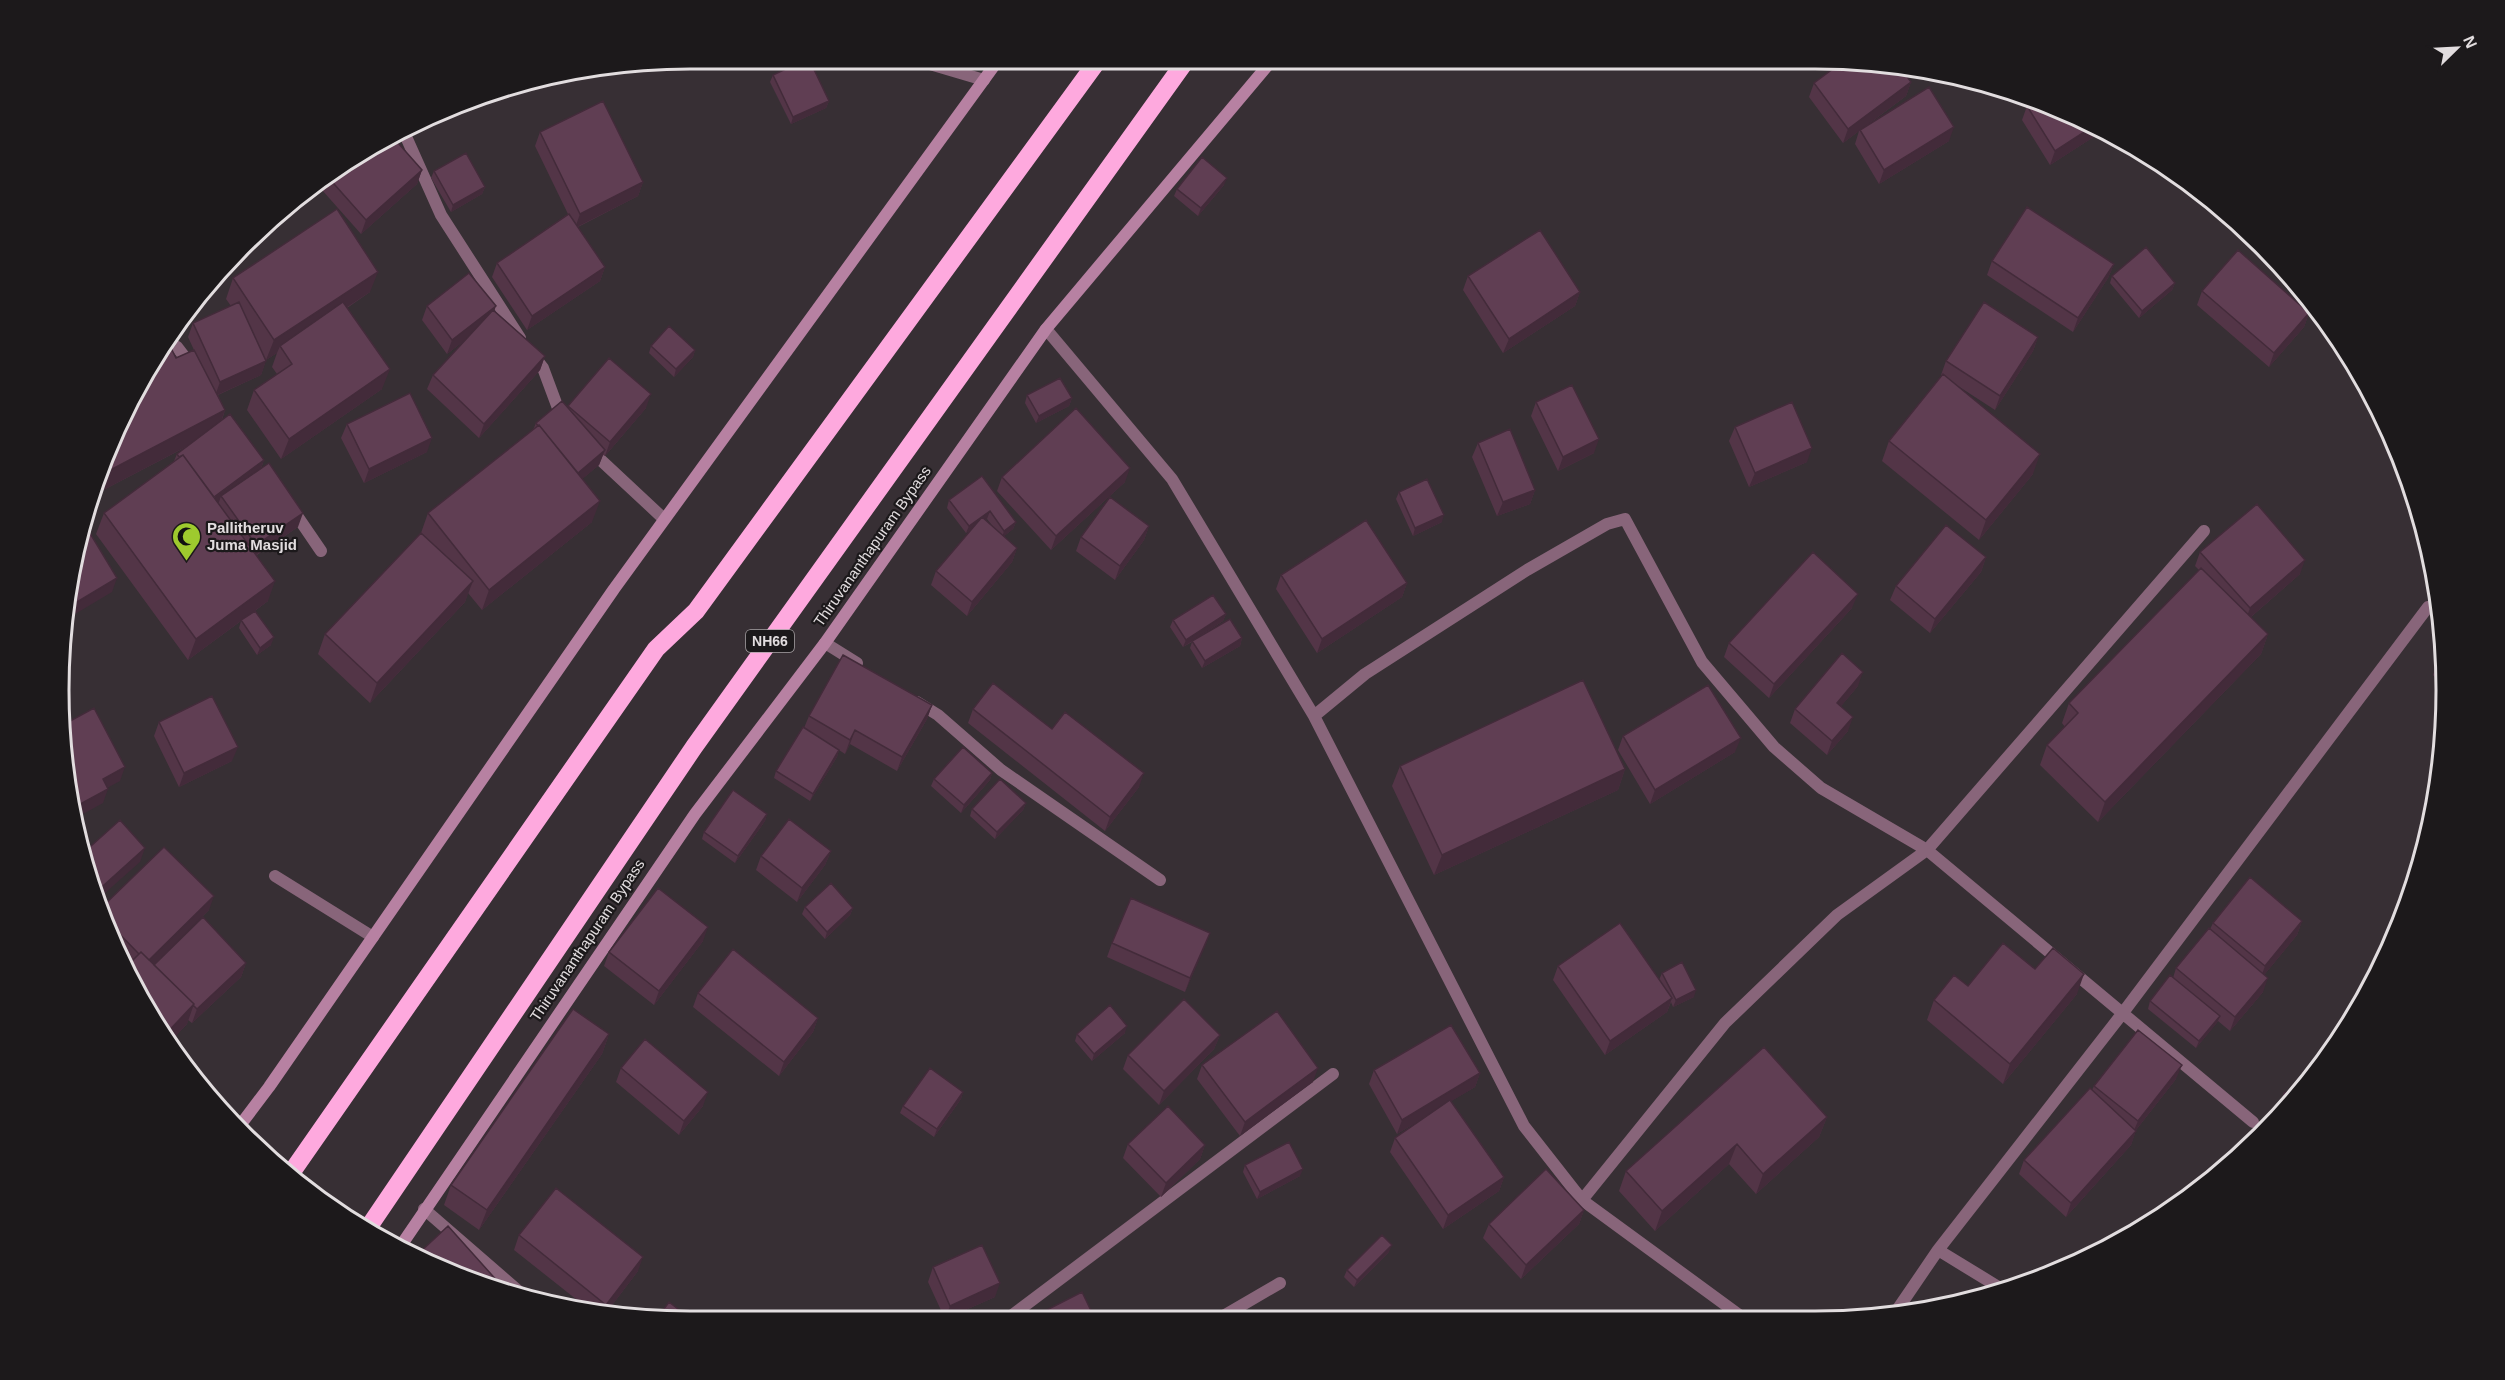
<svg xmlns="http://www.w3.org/2000/svg" width="2505" height="1380" font-family="Helvetica,sans-serif">
<style>
.lines{fill:none;stroke-linecap:round;stroke-linejoin:round}
.lane{stroke:#88657a;stroke-width:12}
.street{stroke:#88657a;stroke-width:12}
.secondary{stroke:#b781a2;stroke-width:12}
.highway{stroke:#fea9de;stroke-width:18}
.wall{fill:#533547;fill-rule:evenodd}
.shaded-wall{fill:#432b3a}
.building{fill:#603e53;stroke:#432b3a;stroke-width:1.5}
.labels{text-anchor:middle;dominant-baseline:central;stroke-width:4.5;stroke-linejoin:round;paint-order:stroke}
.shield{fill:#1c191b;stroke:#a7a2a4;stroke-width:1.5}
.shield-label{font-size:14px;font-weight:bold;fill:#e2dddf}
.poi-label{font-size:15px;font-weight:bold;fill:#e2dddf;stroke:#1c191b;text-anchor:start}
.street-label{font-size:15px;fill:#e2dddf;stroke:#1c191b}
.rim{fill:none;stroke:#e2dddf;stroke-width:3}
</style>
<rect width="100%" height="100%" fill="#372f34"/>
<g class="lines">
<path class="lane" d="M1007 1319 1333 1074"/>
<path class="street" d="M913 59 984 80
M403 130 441 215 520 338
M1046 329 1172 479 1314 716 1365 674 1527 570 1607 524 1625 519 1702 662 1774 747 1821 788 1927 850 2253 1122
M165 339 177 347 193 368
M532 354 543 368 562 419
M590 450 664 519
M291 507 321 551
M825 643 857 663
M917 702 938 715 1001 770 1160 880
M1314 716 1524 1126 1582 1200
M275 876 373 937
M424 1209 530 1301
M1938 1250 2005 1291
M1893 1316 1938 1250 2122 1014 2428 607
M1742 1317 1582 1200 1725 1023 1837 915 1927 850 2204 531
M1220 1318 1280 1283"/>
<path class="secondary" d="M238 1128 269 1087 614 589 999 59
M400 1247 695 814 825 643 1046 329 1273 59"/>
<path class="highway" d="M289 1176 656 649 696 611 1099 59
M366 1231 694 747 1187 59"/>
</g>
<path class="wall" d="M773 75 829 101 826 108 791 124 770 82Z
M1911 82 1906 96 1866 126 1949 141 1879 184 1855 144 1859 131 1843 143 1809 97 1814 83Z
M2027 106 2103 131 2050 165 2022 120Z
M540 132 643 182 638 196 578 227 605 267 600 281 527 330 492 277 497 263 568 214 535 146Z
M422 170 417 184 361 234 322 190 327 176Z
M434 171 485 187 482 194 451 212 431 178Z
M1224 185 1198 216 1174 196 1177 189Z
M1992 261 2114 264 2108 278 2073 332 1987 275Z
M1468 276 1580 292 1575 306 1503 353 1463 290Z
M2112 276 2175 283 2172 290 2139 318 2110 283Z
M233 278 370 292 347 308 382 389 281 459 247 410 254 390 277 374 272 367 277 353 266 360 261 375 218 395 225 410 222 420 264 460 261 469 298 527 257 555 268 601 244 619 271 645 257 655 239 628 241 621 188 660 96 534 104 513 174 461 177 454 186 447 90 497 107 448 176 358 194 350 188 337 193 323 231 306 226 299Z
M2202 291 2309 313 2304 327 2269 367 2197 305Z
M427 306 494 310 545 356 540 370 479 438 427 389 433 375 465 340 447 354 422 320Z
M2038 337 2033 351 1995 410 1958 386 2033 474 1979 540 1882 461 1889 441 1942 376 1941 375 1946 361Z
M651 346 695 350 693 357 674 377 649 353Z
M1027 395 1072 398 1069 406 1036 423 1025 403Z
M1536 402 1594 453 1558 471 1531 416Z
M568 407 646 408 605 456 603 455 599 465 582 479 592 522 482 610 468 593 465 602 370 703 318 654 325 634 421 533 428 513 533 430 536 423Z
M347 424 427 452 364 483 341 438Z
M1735 427 1807 462 1749 487 1729 441Z
M1478 443 1535 490 1530 504 1497 516 1472 457Z
M982 476 1016 522 1013 529 1004 536 1017 548 1012 562 967 616 931 585 936 571 971 530 966 533 947 508 949 500ZM987 519 994 528 985 520Z
M1002 477 1125 482 1051 550 997 491Z
M1399 492 1442 522 1413 536 1396 499Z
M1149 526 1144 540 1115 580 1076 551 1081 537Z
M2200 552 2300 574 2251 617 2268 634 2261 654 2098 822 2040 765 2047 745 2065 727 2062 723 2069 703 2199 570 2195 566Z
M1986 557 1981 572 1930 633 1890 600 1896 586Z
M1281 575 1407 583 1402 597 1317 653 1276 589Z
M1852 608 1769 698 1724 657 1729 643Z
M1226 614 1223 621 1205 633 1242 638 1240 646 1202 668 1190 648 1192 642 1183 647 1170 627 1173 620Z
M2445 655 2444 688 2433 675 2438 661Z
M1858 686 1841 706 1848 731 1827 755 1790 723 1795 709Z
M932 705 927 719 897 771 850 744 845 754 839 750 837 757 810 801 774 778 776 771 804 728 809 716Z
M973 709 1052 729 1139 787 1105 831 968 723Z
M159 722 232 761 179 787 154 736Z
M1623 736 1735 752 1650 804 1618 750Z
M1400 766 1625 769 1618 790 1434 875 1392 786Z
M992 773 990 780 961 813 931 786 934 779Z
M1026 803 1023 810 995 839 970 816 972 809Z
M767 814 765 821 735 863 702 839 704 832Z
M831 851 825 865 797 902 756 870 761 856Z
M805 907 853 908 850 915 825 939 802 914Z
M99 910H209L154 964 246 963 241 977 192 1023 188 1020 187 1024 168 1044 165 1041 129 963 116 950 107 932Z
M2302 921 2297 935 2264 975 2263 992 2230 1031 2218 1021 2196 1048 2148 1009 2150 1001 2173 978 2176 968 2210 929 2213 923Z
M1210 933 1185 992 1107 957 1112 943Z
M703 941 654 1005 604 966 609 952Z
M1558 966 1659 980 1662 973 1694 997 1673 1007 1671 1002 1667 1012 1605 1055 1553 980Z
M2035 969 2077 994 2003 1084 1927 1020 1934 1000 1968 986Z
M698 993 818 1018 813 1032 779 1076 693 1007Z
M1125 1033 1092 1061 1075 1041 1077 1034Z
M609 1034 602 1054 479 1230 444 1205 451 1185Z
M1220 1035 1214 1049 1159 1105 1123 1069 1128 1055Z
M1202 1065 1313 1082 1240 1136 1197 1079Z
M621 1068 703 1106 679 1135 616 1082Z
M1374 1070 1480 1073 1475 1087 1451 1101 1504 1177 1499 1191 1443 1229 1390 1152 1395 1138 1430 1114 1397 1134 1369 1084Z
M2176 1079 2136 1130 2131 1145 2066 1217 2019 1174 2024 1160 2092 1090 2094 1086Z
M2298 1089 2283 1108 2281 1100 2284 1093Z
M963 1092 961 1099 934 1137 900 1113 903 1106Z
M1827 1117 1819 1137 1756 1194 1729 1164 1655 1231 1619 1191 1626 1171Z
M1128 1144 1205 1145 1200 1159 1161 1197 1123 1158Z
M1245 1165 1300 1176 1257 1199 1243 1172Z
M1584 1210 1579 1224 1521 1279 1483 1238 1489 1224Z
M519 1235 638 1271 606 1313 591 1311 514 1250Z
M1389 1252 1354 1287 1344 1277 1347 1270Z
M933 1267 995 1297 945 1319 928 1282Z"/>
<path class="shaded-wall" d="M1911 82 1906 96 1843 143 1848 129Z
M829 101 826 108 791 124 793 117Z
M1954 127 1949 141 1879 184 1884 170Z
M2092 127 2103 131 2050 165 2055 151Z
M422 170 417 184 361 234 366 220Z
M1227 178 1224 185 1198 216 1201 208Z
M643 182 638 196 575 228 580 214Z
M485 187 482 194 451 212 453 205Z
M2114 264 2108 278 2073 332 2078 318Z
M605 267 600 281 527 330 532 316Z
M378 272 370 292 282 350 280 346 277 353 266 360 274 340Z
M2175 283 2172 290 2139 318 2142 311Z
M1580 292 1575 306 1503 353 1509 339Z
M496 306 491 320 447 354 452 340Z
M2309 313 2304 327 2269 367 2274 353Z
M2038 337 2033 351 1995 410 2000 396Z
M695 350 693 357 674 377 676 369Z
M545 356 540 370 479 438 484 424Z
M266 361 261 375 215 396 220 382Z
M390 369 382 389 281 459 289 439Z
M651 394 646 408 605 456 610 442Z
M1072 398 1069 406 1036 423 1039 416Z
M225 410 218 430 90 497 97 477Z
M432 438 427 452 364 483 369 469Z
M1599 439 1594 453 1558 471 1563 457Z
M1812 448 1807 462 1749 487 1755 473Z
M605 450 599 465 573 487 578 473Z
M2040 454 2033 474 1979 540 1986 520Z
M264 460 259 474 221 496 218 505 211 500Z
M1130 468 1125 482 1051 550 1056 536Z
M1535 490 1530 504 1497 516 1503 502Z
M600 501 592 522 482 610 489 590Z
M990 511 987 519 966 533 969 526Z
M303 513 298 527 250 559 256 545Z
M1444 515 1442 522 1413 536 1415 528Z
M1016 522 1013 529 1002 538 1004 531Z
M1149 526 1144 540 1115 580 1120 566Z
M1017 548 1012 562 967 616 972 602Z
M1986 557 1981 572 1930 633 1935 619Z
M2305 560 2300 574 2245 622 2250 608Z
M117 578 112 592 65 620 67 608Z
M275 581 268 601 188 660 196 639Z
M473 581 465 602 370 703 377 683Z
M1407 583 1402 597 1317 653 1322 639Z
M1858 594 1852 608 1769 698 1774 684Z
M1226 614 1223 621 1183 647 1186 640Z
M2268 634 2261 654 2098 822 2105 802Z
M274 637 271 645 257 655 260 648Z
M1242 638 1240 646 1202 668 1205 661Z
M1863 672 1858 686 1832 717 1837 703Z
M932 705 927 719 897 771 902 757Z
M1853 717 1848 731 1827 755 1832 741Z
M855 730 850 744 845 754 850 740Z
M1741 738 1735 752 1650 804 1655 790Z
M238 747 232 761 179 787 184 773Z
M839 750 837 757 810 801 813 794Z
M125 767 120 781 98 793 103 779Z
M1625 769 1618 790 1434 875 1442 855Z
M992 773 990 780 961 813 964 805Z
M1144 773 1139 787 1105 831 1110 817Z
M108 789 103 803 74 819 73 808Z
M1026 803 1023 810 995 839 997 832Z
M767 814 765 821 735 863 738 856Z
M145 848 140 862 96 901 94 894Z
M831 851 825 865 797 902 802 888Z
M214 896 209 910 142 976 147 962Z
M853 908 850 915 825 939 827 932Z
M2302 921 2297 935 2260 980 2265 966Z
M708 927 703 941 654 1005 659 991Z
M1210 933 1205 947 1185 992 1190 978Z
M246 963 241 977 192 1023 197 1009Z
M2084 974 2077 994 2003 1084 2010 1064Z
M2268 978 2263 992 2230 1031 2235 1017Z
M1696 990 1694 997 1673 1007 1676 1000Z
M1672 998 1667 1012 1605 1055 1610 1041Z
M194 1004 187 1024 168 1044 163 1037Z
M2220 1016 2217 1023 2196 1048 2199 1041Z
M818 1018 813 1032 779 1076 784 1062Z
M1127 1026 1125 1033 1092 1061 1094 1054Z
M609 1034 602 1054 479 1230 487 1210Z
M1220 1035 1214 1049 1159 1105 1164 1091Z
M2182 1065 2176 1079 2132 1135 2138 1121Z
M1318 1068 1313 1082 1240 1136 1245 1122Z
M1480 1073 1475 1087 1397 1134 1402 1120Z
M708 1092 703 1106 679 1135 684 1121Z
M963 1092 961 1099 934 1137 937 1129Z
M1827 1117 1819 1137 1756 1194 1763 1174Z
M2136 1131 2131 1145 2066 1217 2071 1203Z
M1737 1144 1729 1164 1655 1231 1662 1211Z
M1205 1145 1200 1159 1161 1197 1166 1183Z
M1303 1169 1300 1176 1257 1199 1260 1192Z
M1504 1177 1499 1191 1443 1229 1448 1215Z
M1584 1210 1579 1224 1521 1279 1526 1265Z
M1392 1245 1389 1252 1354 1287 1357 1280Z
M643 1257 638 1271 606 1313H604L606 1305Z
M1000 1283 995 1297 945 1319 950 1306Z"/>
<path class="building" d="M807 59H809L829 101 793 117 773 75Z
M1845 60H1856L1900 67 1911 82 1848 129 1814 83Z
M1929 87 1954 127 1884 170 1860 130Z
M603 101 643 182 580 214 540 132Z
M2033 102 2092 127 2055 151 2027 106Z
M391 135 422 170 366 220 327 176 335 170 375 143Z
M466 153 485 187 453 205 434 171Z
M1202 157 1227 178 1201 208 1177 189Z
M2027 207 2114 264 2078 318 1992 261Z
M337 209 378 272 274 340 233 278Z
M569 214 605 267 532 316 497 263Z
M1540 230 1580 292 1509 339 1468 276Z
M2146 247 2175 283 2142 311 2112 276Z
M2238 250 2309 313 2274 353 2202 291Z
M469 273 496 306 452 340 427 306Z
M239 302 266 361 220 382 193 323Z
M343 302 390 369 289 439 254 390 292 364 280 346Z
M1984 302 2038 337 2000 396 1946 361Z
M493 310 545 356 484 424 433 375Z
M669 326 695 350 676 369 651 346Z
M166 338 176 358 194 350 225 410 97 477 107 448Z
M609 358 651 394 610 442 568 406Z
M1943 374 2040 454 1986 520 1889 441Z
M1060 378 1072 398 1039 416 1027 395Z
M1572 385 1599 439 1563 457 1536 402Z
M410 393 432 438 369 469 347 424Z
M562 401 605 450 578 473 539 425 538 426 536 423Z
M1792 402 1812 448 1755 473 1735 427Z
M1076 408 1130 468 1056 536 1002 477Z
M230 414 264 460 214 497 183 455 179 457 177 454Z
M539 425 600 501 489 590 428 513Z
M1510 429 1535 490 1503 502 1478 443Z
M183 455 275 581 196 639 104 513Z
M269 463 303 513 256 545 221 496Z
M982 476 1016 522 1004 531 990 511 969 526 949 500Z
M1427 479 1444 515 1415 528 1399 492Z
M1110 497 1149 526 1120 566 1081 537Z
M2257 504 2305 560 2250 608 2200 552Z
M982 517 1017 548 972 602 936 571Z
M82 520 117 578 67 608 80 527Z
M1366 520 1407 583 1322 639 1281 575Z
M1946 525 1986 557 1935 619 1896 586Z
M421 533 473 581 377 683 325 634Z
M1813 552 1858 594 1774 684 1729 643Z
M2201 568 2268 634 2105 802 2047 745 2078 713 2069 703Z
M1213 595 1226 614 1186 640 1173 620Z
M255 611 274 637 260 648 241 620Z
M1230 619 1242 638 1205 661 1192 641Z
M1842 653 1863 672 1837 703 1853 717 1832 741 1795 709Z
M843 655 932 705 902 757 855 730 850 740 809 716Z
M2445 655 2444 669 2438 661Z
M1583 680 1625 769 1442 855 1400 766Z
M993 683 1052 729 1065 712 1144 773 1110 817 973 709Z
M1708 685 1741 738 1655 790 1623 736Z
M212 696 238 747 184 773 159 722Z
M94 708 125 767 103 779 108 789 73 808 60 732V719L63 725Z
M803 727 839 750 813 794 776 771Z
M963 747 992 773 964 805 934 779Z
M1000 779 1026 803 997 832 972 809Z
M733 790 767 814 738 856 704 832Z
M789 819 831 851 802 888 761 856Z
M120 820 145 848 94 894 81 855Z
M164 847 214 896 149 960 141 952 139 954 101 915 99 910Z
M2250 877 2302 921 2265 966 2213 923Z
M831 883 853 908 827 932 805 907Z
M658 888 708 927 659 991 609 952Z
M1131 898 1210 933 1190 978 1112 943Z
M203 917 246 963 197 1009 193 1005 194 1004 154 965Z
M1620 923 1672 998 1610 1041 1558 966Z
M2209 928 2268 978 2235 1017 2176 968Z
M2003 943 2035 969 2053 948 2084 974 2010 1064 1934 1000 1954 975 1968 986Z
M733 949 818 1018 784 1062 698 993Z
M141 952 194 1004 163 1037 126 967Z
M1682 962 1696 990 1676 1000 1662 973Z
M2170 975 2220 1016 2199 1041 2150 1001Z
M1184 999 1220 1035 1164 1091 1128 1055Z
M1110 1005 1127 1026 1094 1054 1077 1034Z
M573 1009 609 1034 487 1210 451 1185Z
M1277 1011 1318 1068 1245 1122 1202 1065Z
M1451 1025 1480 1073 1402 1120 1374 1070Z
M2138 1030 2182 1065 2138 1121 2094 1086Z
M645 1039 708 1092 684 1121 621 1068Z
M1764 1047 1827 1117 1763 1174 1737 1144 1662 1211 1626 1171Z
M930 1068 963 1092 937 1129 903 1106Z
M2090 1088 2136 1131 2071 1203 2024 1160Z
M2298 1089 2287 1104 2284 1093Z
M1450 1100 1504 1177 1448 1215 1395 1138Z
M1168 1106 1205 1145 1166 1183 1128 1144Z
M1289 1142 1303 1169 1260 1192 1245 1165Z
M1546 1169 1584 1210 1526 1265 1489 1224Z
M556 1188 643 1257 606 1305 519 1235Z
M448 1226 508 1293 417 1255Z
M1382 1235 1392 1245 1357 1280 1347 1270Z
M982 1245 1000 1283 950 1306 933 1267Z
M1082 1292 1095 1319H1029Z
M669 1302 692 1320H656Z"/>
<defs>
<symbol id="mosque-pin" viewBox="-11 -11 22 30"><path d="M0 17L-7.5 6A9.5 9.5 0 1 1 7.5 6Z" fill="#9eca2e" stroke="#1c191b"/><path d="M3.5-4.9A6 6 0 1 0 3.5 4.9A5 5 0 1 1 3.5-4.9Z" fill="#111"/></symbol>
</defs>
<g fill-rule="evenodd">
<use href="#mosque-pin" x="170" y="520" width="33" height="45"/>
</g>
<g class="labels">
<rect class="shield" x="746" y="630" width="48" height="22" rx="4.5"/>
<g class="shield-label">
<text x="770" y="641">NH66</text>
</g>
<g class="poi-label">
<text x="207" y="527">Pallitheruv<tspan x="207" dy="17">Juma Masjid</tspan></text>
</g>
<g class="street-label">
<text transform="translate(872 546) rotate(-55)">Thiruvananthapuram Bypass</text>
<text transform="translate(587 940) rotate(-56)">Thiruvananthapuram Bypass</text>
</g>
</g>
<path d="M0 0H2505V1380H0ZM690 69H1815A621 621 0 0 1 2436 690V690A621 621 0 0 1 1815 1311H690A621 621 0 0 1 69 690V690A621 621 0 0 1 690 69Z" fill="#1c191b" fill-rule="evenodd"/>
<path class="rim" d="M690 69H1815A621 621 0 0 1 2436 690V690A621 621 0 0 1 1815 1311H690A621 621 0 0 1 69 690V690A621 621 0 0 1 690 69Z"/>
<g transform="translate(2457 48) rotate(66)" stroke="#1c191b" stroke-width="4.5" paint-order="stroke">
<path d="M0-4.5L10 22L0 15L-10 22Z" fill="#e2dddf"/>
<text y="-9" font-size="16" font-weight="bold" text-anchor="middle" fill="#e2dddf">N</text>
</g>
</svg>
